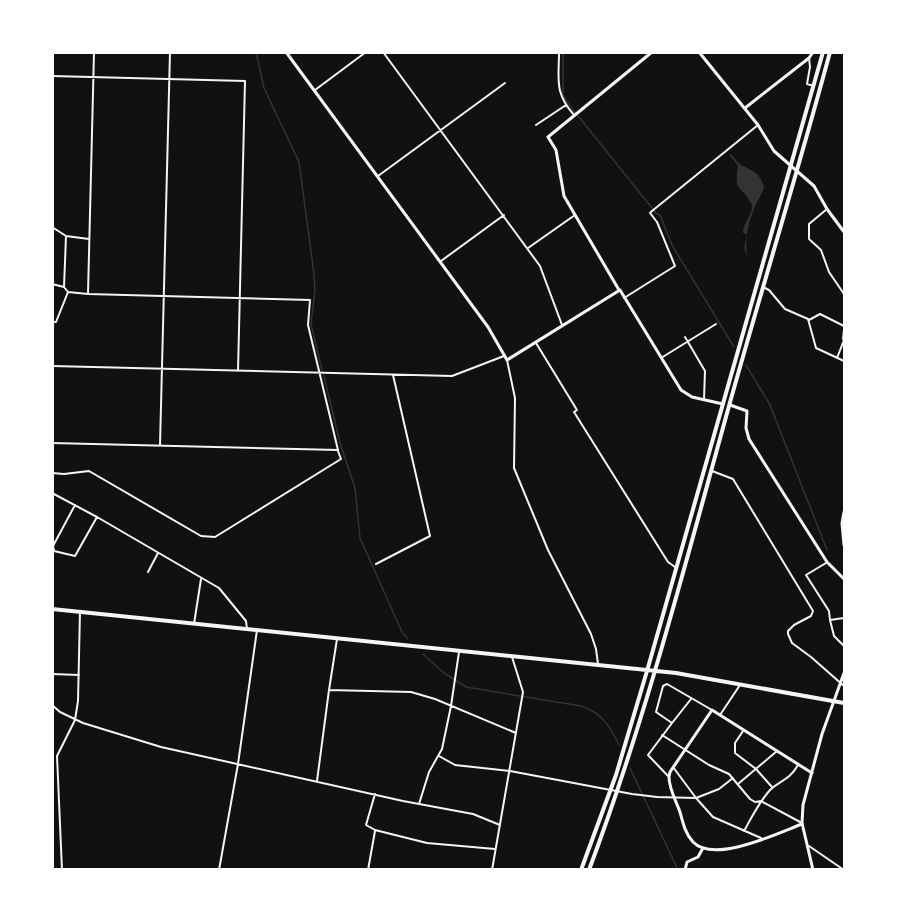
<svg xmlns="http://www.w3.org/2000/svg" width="897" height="922" font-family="'DM Sans',sans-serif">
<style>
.water{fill:#333}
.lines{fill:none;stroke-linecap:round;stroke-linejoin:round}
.stream{stroke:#333;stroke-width:1.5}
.minor{stroke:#f5f5f5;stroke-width:2}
.tertiary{stroke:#f5f5f5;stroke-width:3}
.secondary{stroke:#f5f5f5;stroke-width:3}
.primary{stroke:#f5f5f5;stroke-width:4}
</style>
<rect width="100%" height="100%" fill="#111"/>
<path class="water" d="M729 154H731C733 157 737 162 741 165 752 171 760 172 764 187 762 195 757 201 754 209 748 223 743 247 749 260L744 248 747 234 743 233C743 222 753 215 752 205 742 184 733 194 738 166Z"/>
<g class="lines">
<path class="stream" d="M256 52 264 88 299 162 314 274 315 290 311 324 322 370
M563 52V94L567 102 656 213 660 215 672 245 734 347
M746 365 770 405 827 550
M324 376 340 443 355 488 360 538 402 632 408 639
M423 654 444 673 466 687 581 706C601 712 610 726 619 745
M630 768 678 870"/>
<path class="minor" d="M383 52 540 266 562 325
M559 52C559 80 554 92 574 115
M809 58 810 67 807 84 814 86
M52 76 245 81 238 371
M315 90 366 52
M536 125 566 105
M378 176 505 83
M827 209 809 224V239L821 250 829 272 844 294
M52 227 66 236 64 287 68 292 56 322H52
M66 236 89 239
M528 248 575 215
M441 261 504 215
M52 284 64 287
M763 287 769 290 785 309 808 319 816 348 844 361
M88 294 94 52
M624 298 675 266 657 222 650 213 652 211 758 125
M809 320 820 314 844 326
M685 337 705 371 704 399
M843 339 844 330
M536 343 577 410 574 412 668 562 675 567
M661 358 716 324
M837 358 844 340
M507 360 515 398 514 468 548 550 591 634 596 649 598 664
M52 366 452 376 504 356
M52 443 338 450 308 325 310 300 88 294 68 292
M160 445 170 52
M712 471 733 479 813 611 811 616 794 625 788 631V634L792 643 811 657 844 686
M52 473 64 474 89 471 201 536 215 537 341 459 338 451
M52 493 97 517 219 588 246 621 247 629
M75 505 53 546 54 551 75 556 97 517
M826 563 806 575 829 611 830 620
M376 564 430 536 393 375
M148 572 158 553
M844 618 830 620 834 636 844 646
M194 624 201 579
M337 639 329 690 411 692 435 699 516 733
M52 674 79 675
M691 699 672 723 656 712 663 686 667 684 712 710
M52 705 60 712 83 723 161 747 403 801 473 814 500 825
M720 715 740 685
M743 731 735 743V753L756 769 772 787
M662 735 709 765 729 774 750 799 755 802 761 801 802 823
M439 756 455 765 510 771 632 794 657 797 696 798 719 789 733 778
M673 767 696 798 713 817 761 838
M668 776 648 755 672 723
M317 781 329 690
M738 784 777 751
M375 794 366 825 375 830 427 843 495 849
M419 804 429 772 442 749 451 706 459 652
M744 831C752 817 759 802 770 790 780 780 789 781 798 765
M809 846 844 870
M62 870 57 756 75 720 78 701 80 611
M219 870 238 764 257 630
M368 870 375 831
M492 870 523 692 512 657"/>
<path class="tertiary" d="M286 52 488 327 507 360 620 290 681 390 692 397 723 404
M699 52 758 125 774 151 814 186 827 209 844 232
M745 108 809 58 813 52
M619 290 564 196 556 150 548 137 652 52
M730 405 747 411 746 428 749 439 827 562 844 579
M802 824C778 833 714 864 693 842 685 833 683 823 680 812 676 801 669 789 669 777L670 772 712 710 812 773
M685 870 687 862 698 857 703 848"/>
<path class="secondary" d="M844 512 842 523 844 545
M813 870 802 823 803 805 822 734 844 673"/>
<path class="primary" d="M52 609 676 673 844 703
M581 870 616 775 647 671 823 52
M589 870C646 718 686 561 729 406 762 288 798 171 830 52"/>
</g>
<rect width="897" height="922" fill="none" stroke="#ffffff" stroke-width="108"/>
</svg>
